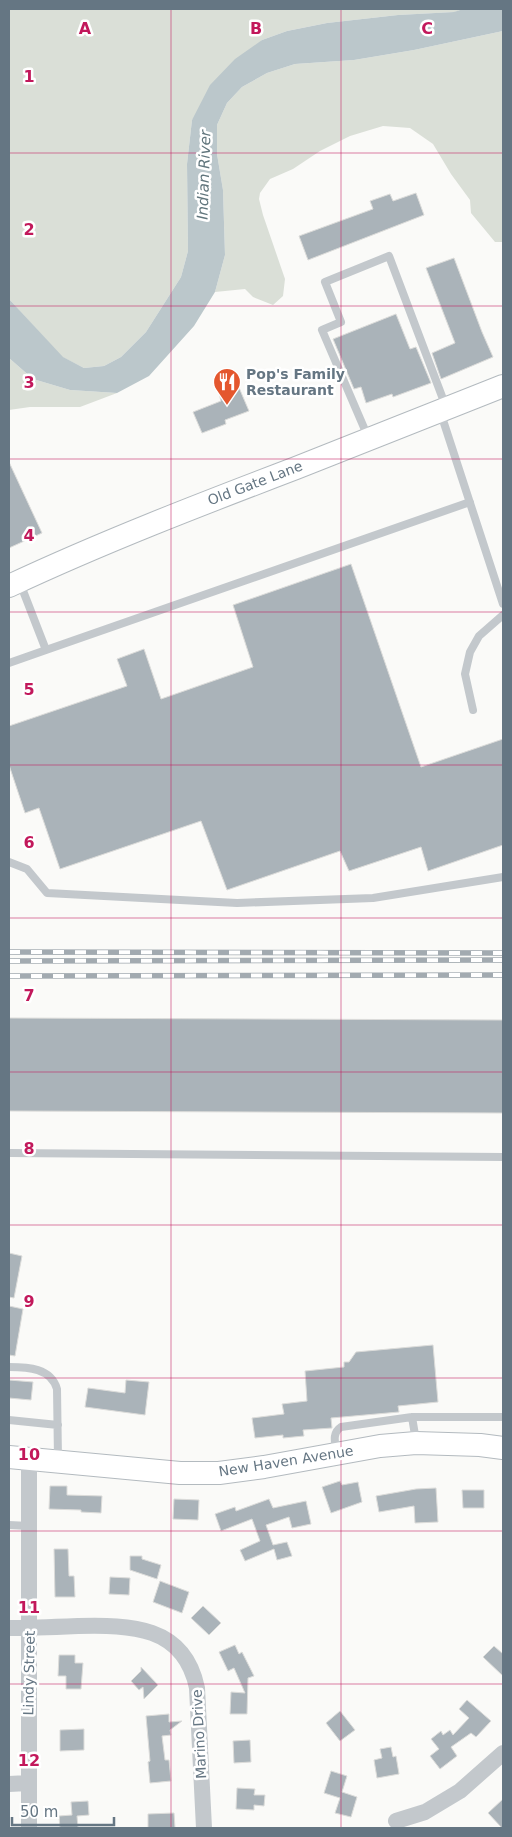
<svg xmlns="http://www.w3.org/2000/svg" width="512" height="1837" font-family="'DejaVu Sans',sans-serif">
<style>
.green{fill:#dadfd7}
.water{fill:#bbc7cb}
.building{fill:#aab3b9;stroke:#dcdcda}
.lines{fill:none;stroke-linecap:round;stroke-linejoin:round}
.secondary-casing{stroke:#b3babf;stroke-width:24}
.lane{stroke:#c3c8cc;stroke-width:8}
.street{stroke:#c3c8cc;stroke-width:16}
.secondary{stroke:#fff;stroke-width:22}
.rail-casing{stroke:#a2aab0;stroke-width:5.5}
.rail{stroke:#fff;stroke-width:4;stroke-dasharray:11;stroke-linecap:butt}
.grid{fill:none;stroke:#c2185b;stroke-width:1;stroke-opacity:0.55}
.labels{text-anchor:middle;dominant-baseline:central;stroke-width:5;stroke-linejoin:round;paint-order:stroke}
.poi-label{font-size:14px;font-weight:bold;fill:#657683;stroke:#fff;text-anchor:start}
.street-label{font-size:14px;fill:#657683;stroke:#fff}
.water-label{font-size:15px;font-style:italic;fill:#60757c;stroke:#fff}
.grid-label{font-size:16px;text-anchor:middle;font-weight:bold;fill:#c2185b;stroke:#fff;stroke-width:5;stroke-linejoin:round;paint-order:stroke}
</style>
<rect width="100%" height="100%" fill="#fafaf8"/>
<path class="green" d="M9 9H463L455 12 398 15 327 23 287 31 262 40 192 120 187 164 188 251 181 277 146 332 121 357 104 366 84 368 62 357 9 299Z
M503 31V242H495L471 213 470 200 451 174 433 144 410 128 383 126 350 136 320 151 293 169 270 179 260 193 259 199 263 215 285 279 283 296 273 305 253 297 245 289 215 292 225 255 223 190 217 154V125L227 103 242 87 267 73 295 64 354 60 414 50Z
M9 358 33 379 70 390 117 393 80 407H30L9 410Z"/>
<path class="water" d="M463 9H503V31L414 50 354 60 295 64 267 73 242 87 227 103 217 125V154L223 190 225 255 215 292 194 326 149 376 117 393 70 390 33 379 9 358V299L63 357 84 368 104 366 121 357 146 332 181 277 188 251 187 164 192 120 210 85 235 59 262 40 287 31 327 23 398 15 454 12Z"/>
<path class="building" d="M416 193 424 215 308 260 299 236 373 209 370 201 390 194 393 201Z
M454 258 482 332 493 357 441 379 432 353 455 343 426 268Z
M396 314 410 349 416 347 431 383 393 397 392 394 366 403 361 387 354 389 333 339Z
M237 383 249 411 225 420 226 424 202 433 193 412 221 401 218 390Z
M9 462 42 533 9 548Z
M351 564 421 767 503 739V845L428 871 421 847 349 871 340 851 227 890 201 821 60 869 39 808 25 813 9 765V726L127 686 117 659 144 649 161 699 253 667 233 605Z
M9 1018 503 1020V1113L9 1111Z
M9 1253 22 1256 14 1298 9 1297Z
M9 1306 23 1309 15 1356 9 1355Z
M433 1345 438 1402 398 1406 399 1412 331 1418 332 1428 303 1430 304 1436 283 1438V1435L255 1438 252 1418 284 1414 282 1404 307 1401 305 1371 344 1367V1362H349L356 1352Z
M9 1380 33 1382 31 1400 9 1398Z
M126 1380 149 1382 145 1415 85 1407 88 1388 125 1393Z
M340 1481 342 1485 358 1482 362 1502 331 1513 322 1487Z
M50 1486H67V1495L102 1496 101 1513 81 1512V1510L49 1509Z
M436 1488 438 1522 415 1523 414 1506 379 1512 376 1496 416 1489Z
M462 1490H484V1508H463Z
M174 1499 199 1500 198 1520 173 1519Z
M269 1499 273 1508 306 1501 311 1524 292 1528 289 1517 266 1525 273 1545 287 1542 292 1556 277 1560 274 1549 245 1561 240 1550 260 1541 252 1519 221 1531 215 1514 235 1507 236 1511Z
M54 1549H68L69 1576H74L75 1597H55Z
M130 1556H142V1559L161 1565 157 1579 130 1570Z
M110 1577 130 1578 129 1595 109 1594Z
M160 1581 189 1592 182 1613 153 1602Z
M203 1606 221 1623 209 1635 191 1618Z
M235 1645 239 1654 242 1652 254 1676 248 1678 247 1714H230L231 1692 245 1693 234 1668 228 1671 219 1652Z
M494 1646 503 1654V1676L483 1657Z
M59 1655H75V1663H83L81 1689H66V1676H58Z
M141 1667 158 1685 144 1699 143 1687 139 1690 131 1681 141 1671Z
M467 1700 491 1721 476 1737 471 1733 451 1747 457 1756 440 1769 430 1756 439 1749 431 1739 441 1731 443 1735 450 1730 453 1735 469 1718 459 1709Z
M340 1711 355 1730 340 1741 326 1723Z
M169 1714V1722L182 1721 170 1730 171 1735 162 1736 165 1760H169L171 1781 150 1783 148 1762 150 1761 146 1716Z
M84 1729V1750L60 1751V1730Z
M250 1740 251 1762 234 1763 233 1741Z
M391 1747 393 1757 396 1756 399 1774 377 1778 374 1760 382 1758 380 1749Z
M331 1771 347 1776 342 1792 357 1797 351 1817 335 1813 340 1798 324 1793Z
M237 1788 255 1789 254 1795H265L264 1806 254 1805V1810L236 1809Z
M503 1799V1828H502L488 1813Z
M88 1801 89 1815 77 1816 78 1828H60L59 1816 72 1815 71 1802Z
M174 1813 175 1828H148V1814Z"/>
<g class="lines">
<defs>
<path id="secondary" d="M9 586C103 542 199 505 296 468 365 441 434 413 503 386
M9 1457 180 1473H219L264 1467 380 1446 416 1443 480 1445 503 1448"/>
</defs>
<use href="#secondary" class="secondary-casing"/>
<path class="lane" d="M441 414 503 604
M368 437 322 330 341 322 325 282 389 256 446 407
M20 583 46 650 470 502
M9 663 46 650
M473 710 465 674 470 652 479 636 503 615
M9 862 27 869 47 893 237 903 373 898 503 877
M9 1153 503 1157
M9 1367C28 1367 51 1368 57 1389L58 1459
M412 1417 416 1441
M9 1420 58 1425
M336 1451C335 1442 332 1433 341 1427L412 1417H503
M9 1525 29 1526"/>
<path class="street" d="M9 1628C32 1628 55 1627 78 1626 130 1625 184 1625 197 1688L204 1828
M9 1784 28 1783
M396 1821 425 1812 460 1791 503 1753
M29 1828V1459"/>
<use href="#secondary" class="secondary"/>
<defs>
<path id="rail" d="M9 952 503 953
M9 961 503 960
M9 976 503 975"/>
</defs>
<use href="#rail" class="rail-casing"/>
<use href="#rail" class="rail"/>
</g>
<path class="grid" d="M171 9V1828M341 9V1828M9 153H503M9 306H503M9 459H503M9 612H503M9 765H503M9 918H503M9 1072H503M9 1225H503M9 1378H503M9 1531H503M9 1684H503"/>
<defs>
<symbol id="restaurant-pin" viewBox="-11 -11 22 30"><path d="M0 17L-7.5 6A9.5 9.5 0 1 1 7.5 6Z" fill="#e4572e" stroke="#fff"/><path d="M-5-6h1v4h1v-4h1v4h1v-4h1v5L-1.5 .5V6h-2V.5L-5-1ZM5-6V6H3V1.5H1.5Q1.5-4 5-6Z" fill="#fff"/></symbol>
</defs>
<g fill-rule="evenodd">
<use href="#restaurant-pin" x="211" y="366" width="32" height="43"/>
</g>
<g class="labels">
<g class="poi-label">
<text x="246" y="374">Pop's Family<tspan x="246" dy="16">Restaurant</tspan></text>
</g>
<g class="street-label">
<text transform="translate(255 483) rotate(-21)">Old Gate Lane</text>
<text transform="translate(286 1461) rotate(-9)">New Haven Avenue</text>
<text transform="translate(29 1673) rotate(-89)">Lindy Street</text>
<text transform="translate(199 1734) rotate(-93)">Marino Drive</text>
</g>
<g class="water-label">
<text transform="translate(204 175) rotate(-88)">Indian River</text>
</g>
</g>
<g class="grid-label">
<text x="85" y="34">A</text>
<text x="256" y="34">B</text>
<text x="427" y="34">C</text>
<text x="29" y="82">1</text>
<text x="29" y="235">2</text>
<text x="29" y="388">3</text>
<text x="29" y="541">4</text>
<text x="29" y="695">5</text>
<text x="29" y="848">6</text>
<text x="29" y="1001">7</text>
<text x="29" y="1154">8</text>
<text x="29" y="1307">9</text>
<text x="29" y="1460">10</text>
<text x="29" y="1613">11</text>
<text x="29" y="1766">12</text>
</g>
<rect width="512" height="1837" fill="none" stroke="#657683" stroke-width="20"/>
<path d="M12 1817v8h102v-8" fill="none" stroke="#657683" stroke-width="2.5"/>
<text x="20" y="1817" font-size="15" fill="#657683" stroke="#ffffff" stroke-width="4" paint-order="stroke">50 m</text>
</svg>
